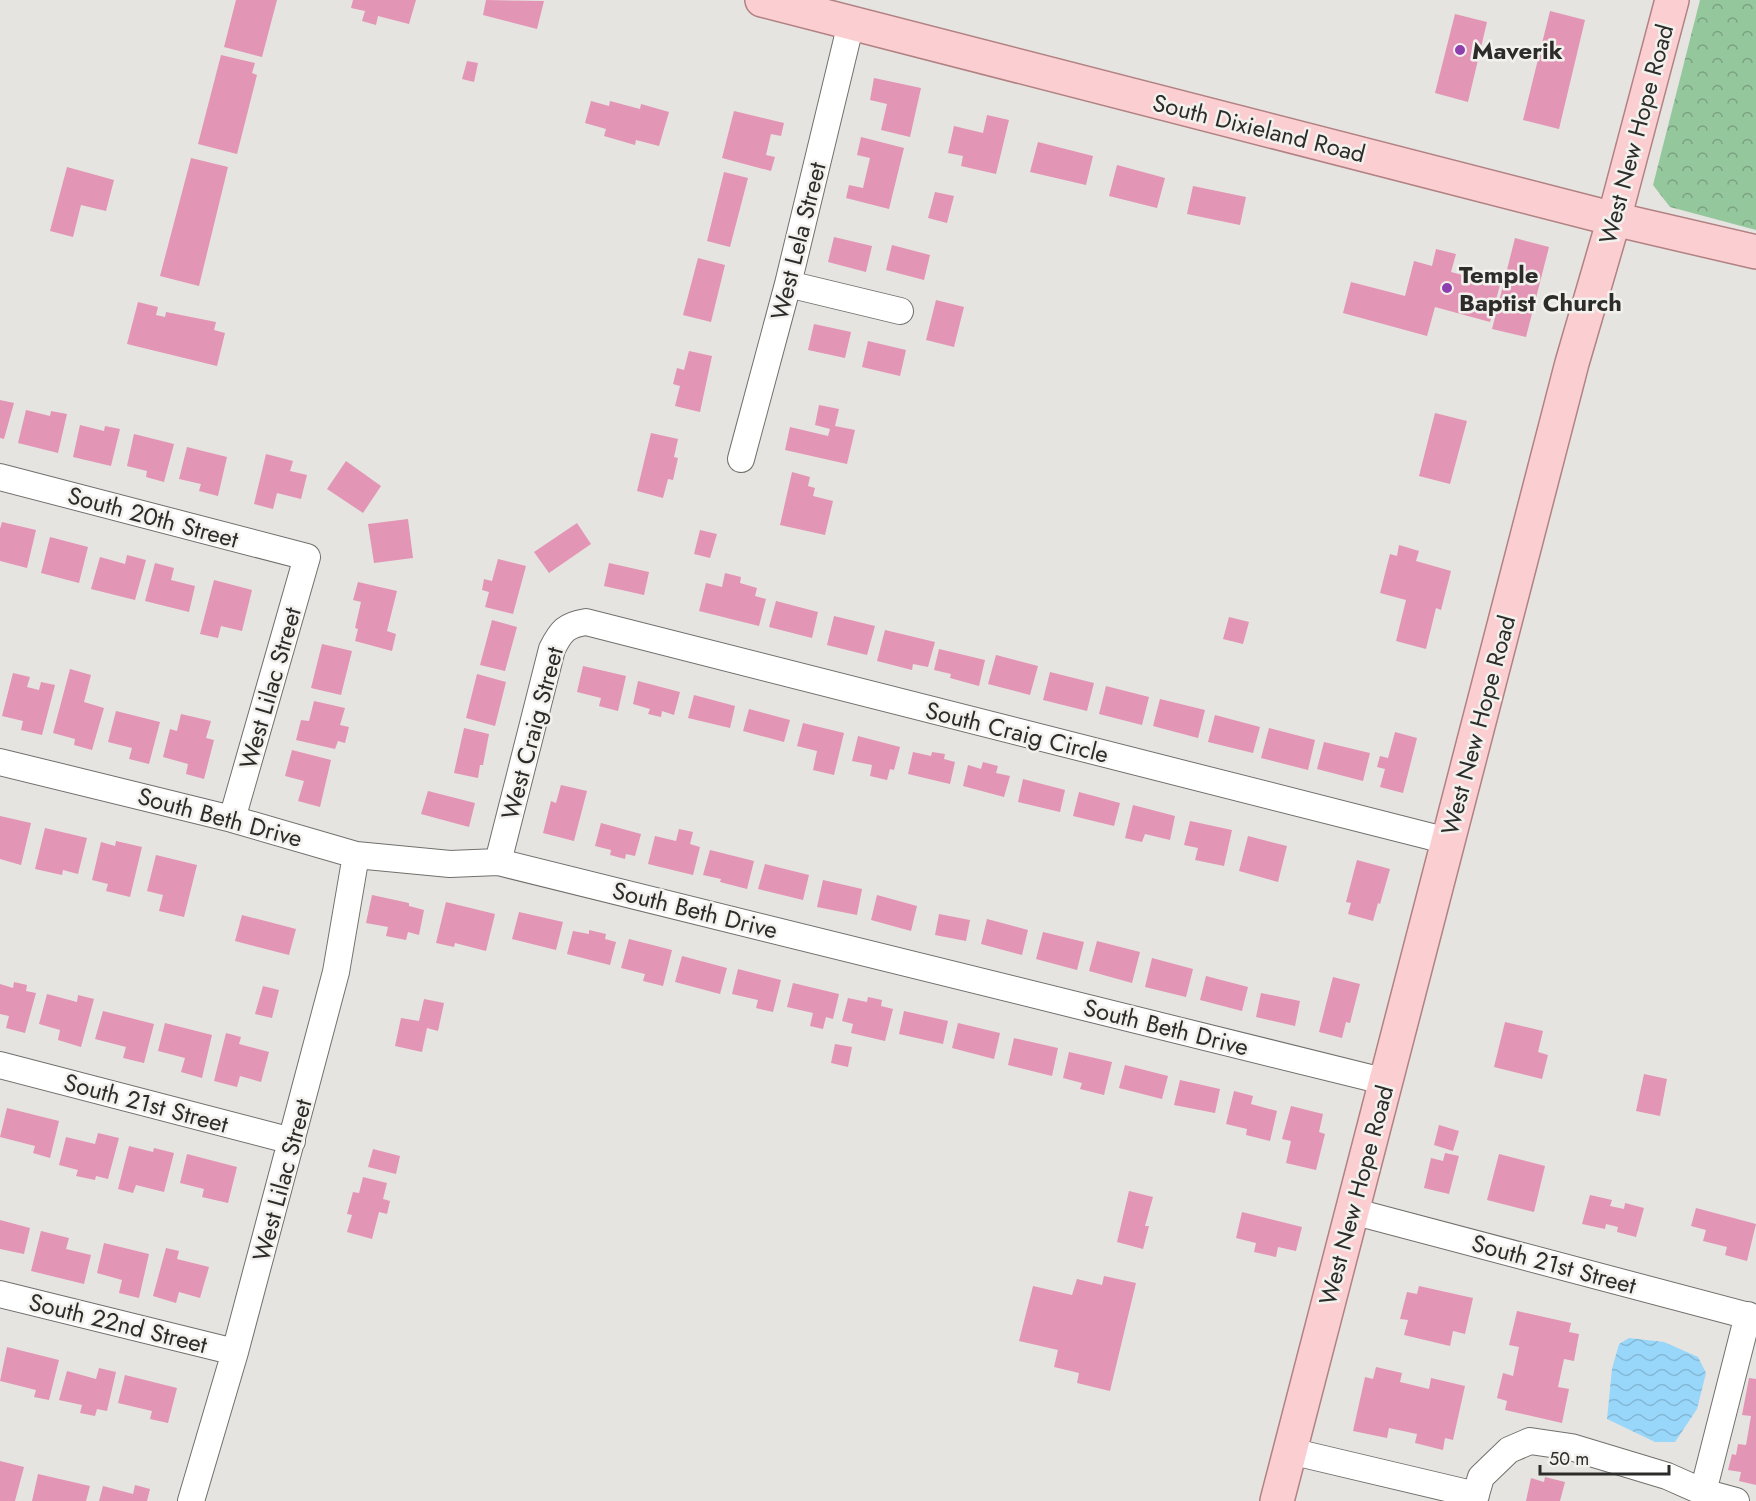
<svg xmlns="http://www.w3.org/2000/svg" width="1756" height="1501" font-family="Jost,sans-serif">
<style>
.park{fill:url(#park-crowns)}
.water{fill:url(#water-waves)}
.building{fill:#e295b4}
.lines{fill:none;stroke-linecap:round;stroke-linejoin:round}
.minor-casing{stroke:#71706c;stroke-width:28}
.major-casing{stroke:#b18183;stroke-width:36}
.minor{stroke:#fff;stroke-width:26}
.major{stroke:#fbcfd1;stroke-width:33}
.poi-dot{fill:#8f3ead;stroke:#f3f1ed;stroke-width:2}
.labels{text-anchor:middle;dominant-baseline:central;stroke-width:5;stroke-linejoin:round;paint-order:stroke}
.poi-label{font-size:24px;font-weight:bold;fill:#2c2c2a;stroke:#f3f1ed;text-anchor:start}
.street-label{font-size:24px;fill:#2c2c2a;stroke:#f3f1ed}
</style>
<defs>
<pattern id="park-crowns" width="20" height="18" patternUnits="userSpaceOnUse" patternTransform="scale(1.5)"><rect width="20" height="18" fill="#95c79d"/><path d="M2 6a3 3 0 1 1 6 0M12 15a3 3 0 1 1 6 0" fill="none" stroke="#7aa280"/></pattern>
<pattern id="water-waves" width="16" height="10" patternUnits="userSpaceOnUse" patternTransform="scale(1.5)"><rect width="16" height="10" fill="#98d6fa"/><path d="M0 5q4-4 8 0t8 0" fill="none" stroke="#83b8d6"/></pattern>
</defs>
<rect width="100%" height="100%" fill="#e6e4e0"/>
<path class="park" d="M1700 0H1756V230L1670 207 1653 185Z"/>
<path class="water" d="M1629 1338 1664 1342 1698 1357 1706 1373 1697 1409 1675 1442H1655L1607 1419 1612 1369 1619 1344Z"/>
<path class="building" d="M236 0H277L262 57 224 47Z
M353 0H416L409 24 378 16 376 25 362 21 365 11 351 8Z
M486 0 544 1 537 29 483 15Z
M1550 11 1585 20 1559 129 1523 120Z
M1455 14 1487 22 1468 102 1435 93Z
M221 55 255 63 252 73 257 75 237 154 198 144Z
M467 61 478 63 474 82 462 79Z
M874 78 921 88 910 137 881 130 887 104 870 100Z
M591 101 609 106 610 101 640 109 641 104 669 112 659 146 636 140 635 145 604 136 606 129 585 123Z
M734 111 784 123 781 136 771 134 766 155 775 157 771 171 722 158Z
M987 115 1009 120 996 174 961 166 963 156 948 153 954 126 983 133Z
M861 137 904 148 889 209 846 198 849 185 863 188 870 158 857 155Z
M1038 142 1093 156 1086 185 1030 172Z
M191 158 228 167 199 286 160 276Z
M1117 165 1165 178 1157 208 1109 196Z
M67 167 114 180 106 211 81 205 73 237 50 231Z
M724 172 748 178 730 247 707 241Z
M1193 186 1246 197 1240 225 1187 214Z
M935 192 954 196 947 223 928 218Z
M834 237 872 246 866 272 828 262Z
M1515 238 1549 247 1526 337 1492 329Z
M892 245 930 255 924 280 886 270Z
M1436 249 1456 254 1451 272 1500 285 1490 322 1435 307 1427 336 1343 313 1351 282 1405 296 1414 261 1432 266Z
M698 258 725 265 711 322 683 315Z
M936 300 964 307 954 347 926 340Z
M138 302 158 307 156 315 165 317 166 312 216 322 214 330 225 333 217 366 127 344Z
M814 324 851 332 845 358 808 350Z
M868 341 906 350 900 376 862 367Z
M689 351 712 356 700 412 675 406 680 386 673 384 677 368 684 370Z
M0 400 14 403 4 439 0 438Z
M819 405 839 409 835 426 855 430 847 464 785 450 790 427 828 436 830 429 815 425Z
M26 410 50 416 51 411 67 414 58 453 18 443Z
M1435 413 1467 421 1450 484 1419 476Z
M80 425 104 431 105 426 120 429 111 466 73 457Z
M651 433 678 439 674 457 678 458 673 480 668 479 663 498 637 491Z
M134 434 174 444 164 482 146 477 147 471 127 466Z
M187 447 227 457 218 496 199 491 201 484 179 479Z
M266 454 293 461 290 471 307 475 301 499 277 493 273 509 254 504Z
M346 461 381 486 363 513 327 489Z
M792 472 810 477 808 486 815 488 813 496 833 501 825 535 780 525Z
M408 519 413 558 374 563 368 524Z
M2 522 36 530 27 568 0 561V529Z
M577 523 591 544 549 573 534 552Z
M700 530 717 534 710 558 694 554Z
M50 537 88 547 79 583 41 573Z
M1399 545 1419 551 1416 561 1451 571 1441 610 1436 608 1426 649 1396 641 1406 600 1380 593 1390 554 1397 556Z
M127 555 146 560 135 600 91 589 100 557 125 564Z
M498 559 526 566 513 614 485 607 489 592 482 590 484 579 492 581Z
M155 563 174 568 171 580 195 586 189 612 145 601Z
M609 563 649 572 644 595 604 586Z
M725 573 741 577 740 583 757 588 755 596 766 599 759 626 699 611 706 583 722 587Z
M214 580 252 590 242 631 221 626 218 638 200 634Z
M358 582 397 591 387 631 396 634 392 651 355 641 358 629 355 628 361 602 353 600Z
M776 601 818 612 812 638 769 627Z
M834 616 875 626 867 655 827 645Z
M1229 617 1249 622 1243 644 1223 639Z
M492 620 517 627 505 671 480 665Z
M885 630 935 642 928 667 913 664 912 670 877 661Z
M322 644 352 651 341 695 311 688Z
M939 649 985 660 979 686 950 678 951 674 934 670Z
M996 655 1038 666 1030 695 988 684Z
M583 666 626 676 618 711 599 706 601 698 577 692Z
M70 669 91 675 84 702 104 708 92 750 74 745 75 739 53 733Z
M1050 672 1094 683 1087 711 1043 700Z
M13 673 30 677 27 687 39 690 41 682 55 685 42 735 21 730 23 721 2 716Z
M477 674 506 682 495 726 466 718Z
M638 681 680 692 674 715 662 711 661 717 648 714 650 709 633 704Z
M1106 686 1149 697 1142 725 1099 714Z
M694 695 735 706 730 728 688 718Z
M1160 699 1205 710 1198 738 1153 726Z
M314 701 345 708 340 725 349 727 345 743 338 741 335 749 296 740 301 720 309 721Z
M749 709 790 720 784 742 743 731Z
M116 711 160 722 149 764 129 759 132 748 108 742Z
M181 714 211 721 206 738 214 740 204 779 186 774 188 764 163 757 170 729 177 731Z
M1215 715 1260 727 1253 753 1208 742Z
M803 723 844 733 834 775 813 770 817 751 797 746Z
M464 728 489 734 483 765H480L478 778 454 773Z
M1269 728 1315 740 1308 770 1261 758Z
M1395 732 1417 738 1403 793 1380 787 1385 769 1377 767 1380 756 1388 758Z
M858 736 900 747 894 770 890 769 887 780 870 776 872 765 852 761Z
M1324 742 1370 753 1363 781 1317 769Z
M292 750 331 760 320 807 298 801 304 781 285 776Z
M913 752 931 756 932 752 945 754 944 759 955 762 950 784 908 774Z
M983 762 998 766 996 773 1010 776 1004 797 963 786 968 765 981 769Z
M1023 779 1065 790 1060 812 1018 802Z
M561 785 587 791 574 841 543 833 551 801 556 803Z
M428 791 475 803 469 827 421 814Z
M1079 792 1120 803 1114 826 1073 816Z
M1133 805 1175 816 1170 840 1145 834 1142 842 1125 838Z
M0 816 31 823 21 865 0 859Z
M1190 821 1232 830 1224 866 1195 860 1198 848 1184 845Z
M601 823 641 834 635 856 626 854 625 859 610 855 611 850 595 846Z
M45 828 87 838 78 874 63 870 62 875 35 869Z
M679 829 693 832 690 844 700 847 693 875 648 864 655 836 676 841Z
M1248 836 1287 846 1278 882 1239 871Z
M116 841 142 847 130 897 106 891 108 884 92 880 101 842 115 846Z
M710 850 754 861 747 889 720 882 721 879 703 875Z
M156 855 197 865 184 917 159 911 163 895 147 891Z
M1357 860 1390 869 1380 904 1378 903 1373 921 1348 914 1351 903 1346 902Z
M765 864 809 875 803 900 758 889Z
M823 880 862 889 857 915 817 907Z
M372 895 409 903V906L424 910 419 935 408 932 406 940 386 936 388 927 366 923Z
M877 895 917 906 911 931 871 920Z
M446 902 495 914 486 951 455 943 454 947 436 943Z
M519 912 563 922 556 950 512 939Z
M939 914 970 920 966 941 935 935Z
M242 915 296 929 289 955 235 941Z
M987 919 1028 930 1022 955 981 944Z
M589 930 606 934 605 939 616 942 610 965 567 954 573 931 589 934Z
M1043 932 1084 942 1077 970 1036 959Z
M629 939 672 950 663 986 643 981 645 974 621 968Z
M1097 941 1140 952 1132 983 1089 971Z
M682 956 727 968 720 994 675 982Z
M1152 958 1193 969 1186 997 1145 987Z
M738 969 781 980 773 1012 756 1008 758 1000 732 994Z
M1206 976 1248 987 1242 1011 1200 1000Z
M1333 977 1360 984 1350 1023 1346 1022 1342 1038 1319 1032Z
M14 982 27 985 26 991 36 993 25 1033 6 1028 9 1016 0 1014V984L13 988Z
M793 983 839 994 833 1019 826 1017 823 1029 810 1026 813 1013 787 1007Z
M263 986 279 990 272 1018 255 1014Z
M1261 993 1300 1001 1295 1026 1256 1017Z
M47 994 77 1002 78 995 94 999 81 1047 58 1040 60 1030 39 1024Z
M868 997 882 1000 881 1006 893 1009 885 1041 851 1033 853 1024 842 1021 848 998 867 1002Z
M424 999 444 1003 438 1031 427 1028 422 1052 395 1046 401 1018 419 1021Z
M103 1011 154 1024 144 1063 123 1058 126 1047 95 1039Z
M904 1011 948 1021 943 1044 899 1034Z
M1505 1022 1543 1031 1538 1052 1548 1055 1542 1079 1494 1067Z
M165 1023 212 1035 202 1078 181 1072 185 1058 158 1051Z
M958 1023 1000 1033 994 1059 952 1048Z
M226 1033 241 1037 239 1044 269 1052 261 1082 240 1076 237 1087 214 1081Z
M1014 1038 1058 1048 1052 1076 1008 1065Z
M835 1044 852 1047 848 1067 831 1063Z
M1069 1052 1112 1062 1104 1095 1080 1089 1082 1083 1063 1078Z
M1125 1065 1168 1076 1162 1099 1119 1088Z
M1644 1074 1667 1079 1660 1116 1636 1111Z
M1180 1080 1220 1089 1215 1113 1174 1105Z
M1234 1091 1253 1096 1251 1104 1277 1111 1270 1141 1246 1135 1247 1129 1226 1124Z
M1291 1106 1323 1114 1319 1132 1325 1134 1316 1170 1286 1163 1291 1141 1282 1139Z
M7 1108 59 1121 50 1158 33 1153 35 1146 0 1137Z
M1439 1125 1459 1131 1453 1151 1434 1145Z
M98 1133 119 1138 108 1179 96 1176 95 1180 76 1176 78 1170 59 1165 66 1137 95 1144Z
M129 1146 153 1152 154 1148 174 1153 164 1192 136 1185 133 1193 118 1189Z
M373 1149 400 1156 396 1174 368 1167Z
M1445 1153 1459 1156 1449 1194 1424 1188 1431 1158 1443 1161Z
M187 1154 237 1167 228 1203 202 1197 204 1189 180 1183Z
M1499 1154 1545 1166 1534 1212 1487 1200Z
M363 1177 387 1183 383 1199 390 1201 387 1214 379 1212 372 1239 347 1232 352 1215 347 1214 353 1192 359 1193Z
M1129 1191 1153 1197 1145 1226H1149L1143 1249 1117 1242Z
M1590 1195 1612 1200 1610 1206 1624 1209 1625 1203 1644 1208 1636 1237 1617 1232 1618 1227 1606 1224 1605 1229 1582 1224Z
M1696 1208 1756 1224 1747 1261 1725 1255 1727 1247 1703 1241 1706 1230 1691 1226Z
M1242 1212 1302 1227 1296 1251 1278 1247 1276 1257 1254 1252 1256 1243 1236 1238Z
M0 1220 30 1228 24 1254 0 1249Z
M41 1231 69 1238 66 1249 91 1255 84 1284 31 1271Z
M104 1243 149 1254 139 1298 119 1293 122 1280 97 1273Z
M166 1248 179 1251 177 1259 209 1267 200 1298 179 1292 176 1303 153 1296Z
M1104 1276 1136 1283 1110 1391 1077 1383 1079 1373 1054 1367 1058 1350 1019 1341 1033 1286 1072 1295 1077 1279 1102 1285Z
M1419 1286 1473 1298 1465 1334 1453 1331 1450 1346 1404 1335 1408 1320 1400 1319 1407 1292 1417 1294Z
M1517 1311 1571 1323 1569 1332 1579 1334 1574 1361 1564 1359 1558 1387 1569 1389 1562 1423 1505 1410 1507 1401 1497 1398 1503 1373 1513 1376 1519 1347 1509 1345Z
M7 1347 59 1360 49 1400 34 1397 36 1390 0 1381Z
M1376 1367 1402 1373 1400 1382 1429 1389 1431 1378 1465 1386 1453 1440 1445 1438 1443 1450 1415 1443 1417 1434 1389 1428 1387 1438 1353 1431 1365 1377 1373 1379Z
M99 1368 116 1372 107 1411 97 1409 95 1416 80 1413 82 1405 59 1400 67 1371 96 1379Z
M125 1375 177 1388 168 1423 150 1419 152 1411 118 1403Z
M1749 1378 1756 1379V1485L1739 1481 1741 1472 1728 1470 1732 1454 1736 1455 1738 1444 1746 1445 1751 1416 1742 1415Z
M0 1461 24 1467 15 1501H0Z
M38 1474 90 1486 86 1501H32Z
M1545 1477 1565 1482 1560 1501H1526L1531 1478 1544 1482Z
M135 1485 150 1489 147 1501H99L103 1486 133 1494Z"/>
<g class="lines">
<defs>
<path id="minor" d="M788 284 900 311
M741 459 788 284 851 23
M0 477 307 557 232 819
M0 762 232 819 356 855 450 864 498 862 1387 1082
M498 862 552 649C561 631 566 625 586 622L1448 841
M0 1065 292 1141
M1352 1211 1756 1318
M0 1294 235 1352
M1290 1451 1476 1495
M1703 1492 1748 1315
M191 1501 235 1352 336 972 356 855
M1474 1501 1481 1477 1509 1450 1530 1441 1571 1447 1667 1476 1703 1492 1736 1501"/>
<path id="major" d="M762 0 1614 219 1756 252
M1277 1501 1572 363 1614 219 1672 0"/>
</defs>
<use href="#minor" class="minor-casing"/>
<use href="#major" class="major-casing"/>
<use href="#minor" class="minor"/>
<use href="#major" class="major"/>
</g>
<g class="poi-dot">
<circle cx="1460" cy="50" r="6"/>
<circle cx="1447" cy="288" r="6"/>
</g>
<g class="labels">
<g class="poi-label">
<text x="1472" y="50">Maverik</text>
<text x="1459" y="274">Temple<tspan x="1459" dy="28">Baptist Church</tspan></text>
</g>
<g class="street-label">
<text transform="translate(1259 128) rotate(14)">South Dixieland Road</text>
<text transform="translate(1636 134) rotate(-75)">West New Hope Road</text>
<text transform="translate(798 241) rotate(-76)">West Lela Street</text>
<text transform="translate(153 517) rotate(15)">South 20th Street</text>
<text transform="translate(270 688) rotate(-74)">West Lilac Street</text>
<text transform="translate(1478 725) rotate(-75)">West New Hope Road</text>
<text transform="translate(1017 732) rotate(14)">South Craig Circle</text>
<text transform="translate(532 733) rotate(-75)">West Craig Street</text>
<text transform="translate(220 817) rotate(15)">South Beth Drive</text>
<text transform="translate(695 910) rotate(14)">South Beth Drive</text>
<text transform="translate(1166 1027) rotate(14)">South Beth Drive</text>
<text transform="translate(146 1103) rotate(15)">South 21st Street</text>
<text transform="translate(282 1180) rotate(-75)">West Lilac Street</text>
<text transform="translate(1356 1195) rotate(-75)">West New Hope Road</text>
<text transform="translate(1554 1264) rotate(15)">South 21st Street</text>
<text transform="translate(118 1323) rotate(14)">South 22nd Street</text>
</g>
</g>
<path d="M1540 1465v9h129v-9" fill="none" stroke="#2c2c2a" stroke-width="3"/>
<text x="1549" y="1465" font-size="18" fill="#2c2c2a" stroke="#f3f1ed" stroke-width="4.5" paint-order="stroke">50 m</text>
</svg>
